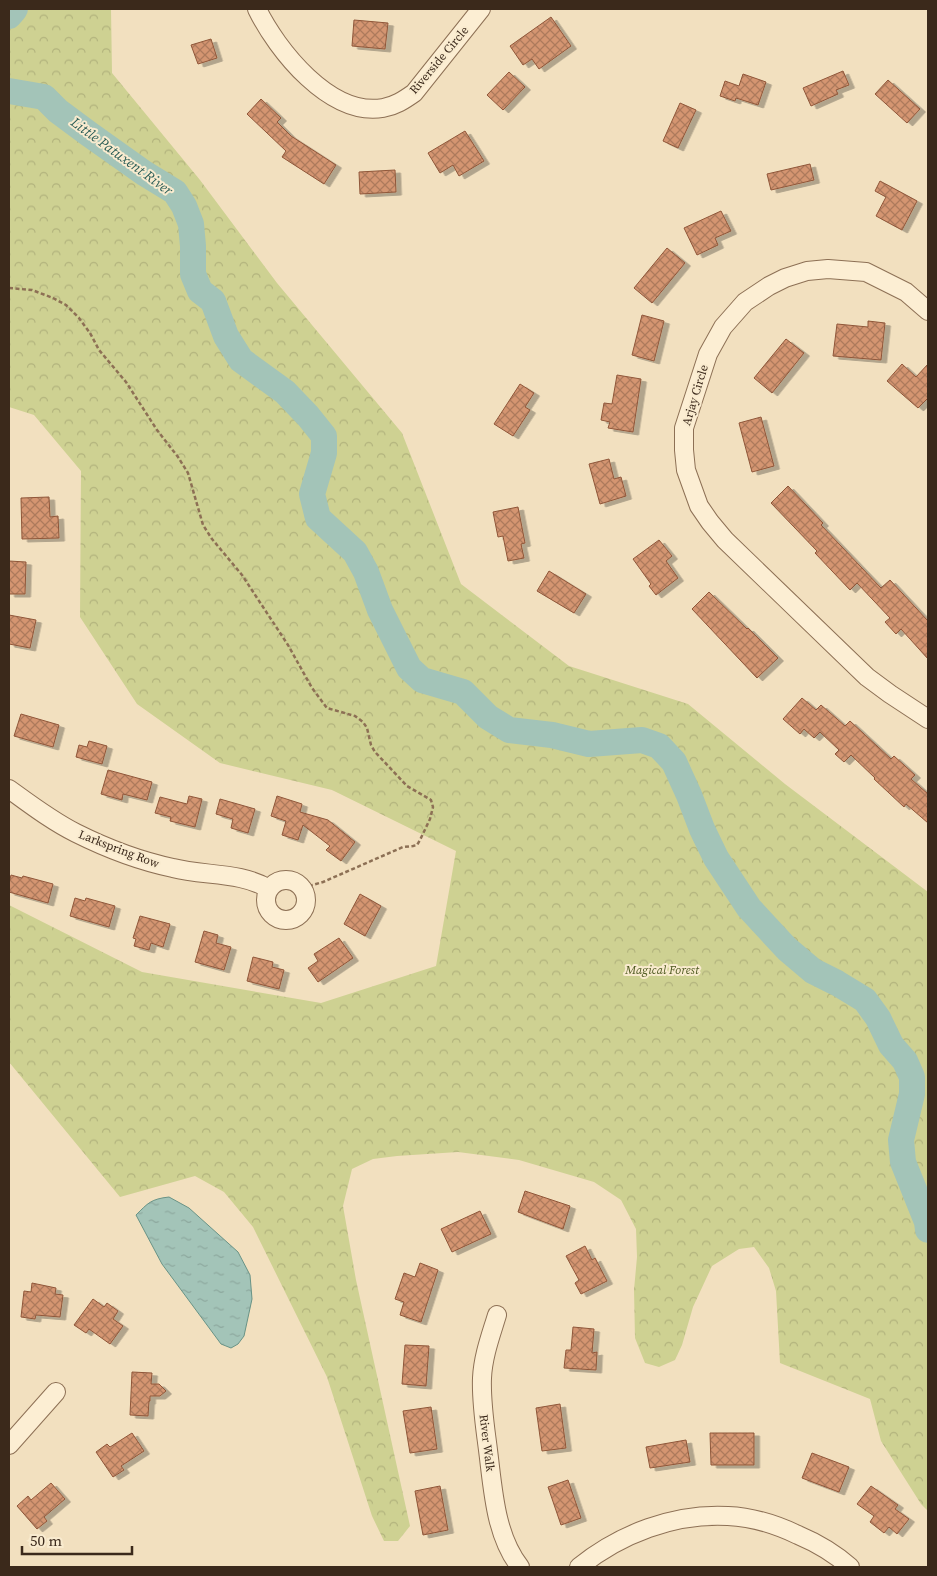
<svg xmlns="http://www.w3.org/2000/svg" width="937" height="1576" font-family="'Source Serif 4',serif">
<style>
.forest{fill:url(#forest-crowns)}
.water{fill:url(#water-ripples);stroke:#699386}
.lines{fill:none;stroke-linecap:round;stroke-linejoin:round}
.river{stroke:#a3c4b8;stroke-width:26}
.building{fill:url(#building-cross-hatch);stroke:#8f5639;filter:url(#shadow)}
.minor-casing{stroke:#8d7055;stroke-width:20}
.path{stroke:#8d7055;stroke-width:2.5;stroke-dasharray:4 2.5;stroke-linecap:butt}
.minor{stroke:#fceed3;stroke-width:18}
.labels{text-anchor:middle;dominant-baseline:central;stroke-width:4;stroke-linejoin:round;paint-order:stroke}
.street-label{font-size:12px;fill:#3b291b;stroke:#f9ebcf}
.park-label{font-size:12px;font-style:italic;fill:#4e5920;stroke:#f9ebcf}
.water-label{font-size:14px;font-style:italic;fill:#295c56;stroke:#f9ebcf}
</style>
<defs>
<pattern id="forest-crowns" width="20" height="18" patternUnits="userSpaceOnUse" patternTransform="scale(1.25)"><rect width="20" height="18" fill="#ced192"/><path d="M2 6a3 3 0 1 1 6 0M12 15a3 3 0 1 1 6 0" fill="none" stroke="#b2b37d"/></pattern>
<pattern id="water-ripples" width="26" height="14" patternUnits="userSpaceOnUse" patternTransform="scale(1.25)"><rect width="26" height="14" fill="#a3c4b8"/><path d="M2 4q2-2 4 0t4 0M15 11q2-2 4 0t4 0" fill="none" stroke="#8da89e"/></pattern>
<pattern id="building-cross-hatch" width="8" height="8" patternUnits="userSpaceOnUse" patternTransform="scale(1.25)"><rect width="8" height="8" fill="#d49571"/><path d="M0 0l8 8M0 8l8-8" fill="none" stroke="#ad7a5c"/></pattern>
<filter id="shadow"><feDropShadow dx="5.5" dy="3" stdDeviation="0" flood-color="#0004"/></filter>
</defs>
<rect width="100%" height="100%" fill="#f2e0bf"/>
<path class="forest" d="M9 9H111L112 73 200 180 277 283 402 433 461 584 569 666 688 704 785 784 928 892V1511L921 1504 881 1441 870 1399 780 1363 776 1291 769 1268 754 1247 739 1249 712 1266 693 1307 682 1345 675 1360 659 1367 645 1363 635 1338 634 1290 637 1257 636 1229 621 1200 594 1182 519 1160 458 1152 397 1156 373 1159 352 1169 343 1206 356 1280 410 1526 398 1541H384L372 1516 327 1377 253 1227 224 1192 195 1176 120 1197 9 1062V905L142 972 321 1003 436 966 456 851 332 790 220 763 137 704 80 617 81 471 34 415 9 407Z"/>
<path class="water" d="M169 1197 189 1208 238 1252 250 1275 252 1299 244 1336 238 1344 231 1348 221 1344 162 1264 136 1215C148 1203 151 1199 169 1197Z"/>
<g class="lines">
<path class="river" d="M9 16 15 9
M9 91 44 97 58 111 89 134 144 173 175 192 184 206 191 224 193 246V274L200 291 213 301 226 336 241 360 285 392 308 416 324 436V453L312 494 318 518 355 552 366 572 380 610 409 668 422 680 463 692 488 717 509 730 552 735 589 744 642 740 659 746 674 762 689 795 702 829 716 858 749 908 787 949 813 971 837 983 865 1000 878 1018 891 1045 905 1061 912 1077V1094L901 1140 903 1162 927 1222 928 1230"/>
</g>
<path class="building" d="M551 17 571 46 539 69 532 59 523 65 510 46Z
M354 20 388 23 385 49 352 46Z
M211 39 217 58 198 64 191 45Z
M843 71 849 85 836 90 838 94 811 106 803 88Z
M509 72 525 87 503 110 487 95Z
M743 74 766 82 758 105 736 98 735 101 720 96 725 81 739 86Z
M888 80 920 109 907 123 875 94Z
M261 99 281 118 277 122 291 136 336 165 324 184 282 157 286 151 247 114Z
M680 103 696 110 678 148 663 141Z
M465 131 484 161 459 176 453 165 440 173 428 153Z
M810 164 814 180 771 190 767 174Z
M395 170 396 192 360 194 359 172Z
M880 181 917 201 902 230 876 216 886 197 875 191Z
M721 211 731 231 715 238 718 245 697 255 684 228Z
M667 248 685 263 652 303 634 288Z
M642 315 664 321 654 361 632 355Z
M868 321 885 323 881 360 833 356 837 324 868 327Z
M786 339 804 353 772 393 754 378Z
M902 364 916 377 928 364V398L918 408 887 381Z
M617 375 641 379 633 432 608 428 610 422 601 420 604 403 612 404Z
M520 384 534 393 525 407 530 410 513 436 494 424Z
M761 417 774 466 752 472 739 423Z
M609 459 614 479 621 477 626 496 600 504 589 464Z
M788 486 823 523 821 525 881 588 890 580 928 621V659L901 629 896 634 885 622 890 618 857 583 850 590 815 553 817 551 771 503Z
M49 497 50 517 58 516 59 538 22 539 21 498Z
M518 507 525 543 521 544 524 558 508 561 503 536 498 537 493 512Z
M659 540 672 556 666 561 678 578 656 595 649 586 651 584 633 559Z
M9 561 26 562 25 594H9Z
M549 571 586 594 574 613 537 591Z
M709 592 747 629 748 628 778 658 757 678 692 609Z
M9 615 36 620 30 648 9 644Z
M802 698 816 710 821 705 845 726 850 721 891 759 894 756 915 775 911 779 928 794V823L906 804 904 807 874 779 875 778 851 755 844 762 835 754 839 750 820 732 814 738 804 729 800 734 783 719Z
M21 714 59 725 53 747 14 736Z
M89 741 107 746 102 764 76 757 79 745 87 747Z
M108 770 152 782 147 800 123 794 122 800 101 794Z
M189 796 202 799 195 827 170 821 171 817 155 813 160 797 187 804Z
M277 796 302 804 300 812 328 820 355 842 341 861 326 850 330 846 303 825 298 840 282 835 286 821 271 816Z
M220 799 255 809 248 833 231 828 233 819 216 814Z
M11 875 22 878 23 876 53 884 48 903 9 892V883Z
M360 894 381 906 365 936 344 924Z
M75 898 85 901 86 898 115 906 109 927 70 916Z
M140 916 170 924 163 947 151 943 149 950 134 946 136 939 133 938Z
M204 931 218 935 216 943 231 947 224 970 195 962Z
M339 938 353 958 318 982 308 968 318 961 314 954Z
M253 957 273 962 272 967 284 970 279 989 247 981Z
M525 1191 570 1206 563 1229 518 1212Z
M480 1211 491 1234 452 1252 441 1229Z
M585 1246 592 1260 595 1258 607 1281 581 1294 575 1283 579 1280 566 1256Z
M420 1263 438 1270 421 1322 400 1315 404 1302 395 1299 404 1273 415 1277Z
M32 1283 56 1288 55 1294 63 1295 60 1317 36 1315 35 1319 21 1317 24 1291 31 1292Z
M93 1299 104 1307 107 1303 118 1311 113 1319 123 1326 110 1344 89 1329 86 1333 74 1325Z
M573 1327 594 1329 592 1353 597 1352 596 1370 564 1368 566 1350H571Z
M405 1345 429 1346 426 1386 402 1384Z
M132 1372 152 1373 151 1384H159L166 1391 160 1396H150V1401H149L148 1416 130 1415Z
M560 1404 566 1448 542 1451 536 1408Z
M431 1407 437 1449 410 1453 403 1411Z
M132 1433 144 1451 121 1466 124 1470 113 1477 96 1452 107 1444 110 1447Z
M710 1433H754V1465H711Z
M686 1440 690 1462 650 1468 646 1447Z
M812 1453 849 1467 839 1492 802 1478Z
M568 1480 581 1518 561 1525 548 1487Z
M51 1483 65 1499 44 1517 47 1521 37 1529 17 1506 28 1496 31 1500Z
M440 1486 448 1530 423 1535 415 1491Z
M871 1486 898 1505 895 1509 909 1519 897 1534 889 1527 884 1533 870 1522 874 1516 857 1504Z"/>
<g class="lines">
<defs>
<path id="minor" d="M257 9C277 50 330 117 383 108 395 106 404 100 414 93L481 9
M928 311 906 292 866 272 828 269 807 271 785 278 769 286 745 302 723 327 708 354 684 428V450L686 470 699 506 710 522 725 540 867 677 890 694 928 719
M9 789C31 805 52 821 76 833 106 848 140 861 173 868 204 876 242 872 269 889
M266 900a20 20 0 1 1 40 0a20 20 0 1 1-40 0Z
M497 1315C491 1335 483 1356 482 1378 481 1402 485 1426 488 1450 493 1489 495 1535 520 1567
M9 1445 56 1392
M579 1567C620 1534 674 1513 728 1516 752 1517 777 1525 798 1535 817 1543 834 1553 850 1567"/>
</defs>
<use href="#minor" class="minor-casing"/>
<path class="path" d="M9 288 32 290 53 298 66 305 79 318 90 333 99 350 126 382 157 430 178 457 188 473 203 525 212 539 242 575 288 645 312 688 327 708 355 716 363 722 367 728 371 745 375 752 407 786 431 800 433 807 430 819 420 840 417 845 413 846 403 847 323 882 302 888"/>
<use href="#minor" class="minor"/>
</g>
<g class="labels">
<g class="street-label">
<text transform="translate(439 60) rotate(-50)">Riverside Circle</text>
<text transform="translate(695 395) rotate(-73)">Arjay Circle</text>
<text transform="translate(119 849) rotate(21)">Larkspring Row</text>
<text transform="translate(487 1443) rotate(83)">River Walk</text>
</g>
<g class="park-label">
<text x="662" y="970">Magical Forest</text>
</g>
<g class="water-label">
<text transform="translate(122 156) rotate(36)">Little Patuxent River</text>
</g>
</g>
<rect width="937" height="1576" fill="none" stroke="#3b291b" stroke-width="20"/>
<path d="M22 1546v8h110v-8" fill="none" stroke="#3b291b" stroke-width="2.5"/>
<text x="30" y="1546" font-size="15" fill="#3b291b" stroke="#f9ebcf" stroke-width="4" paint-order="stroke">50 m</text>
</svg>
